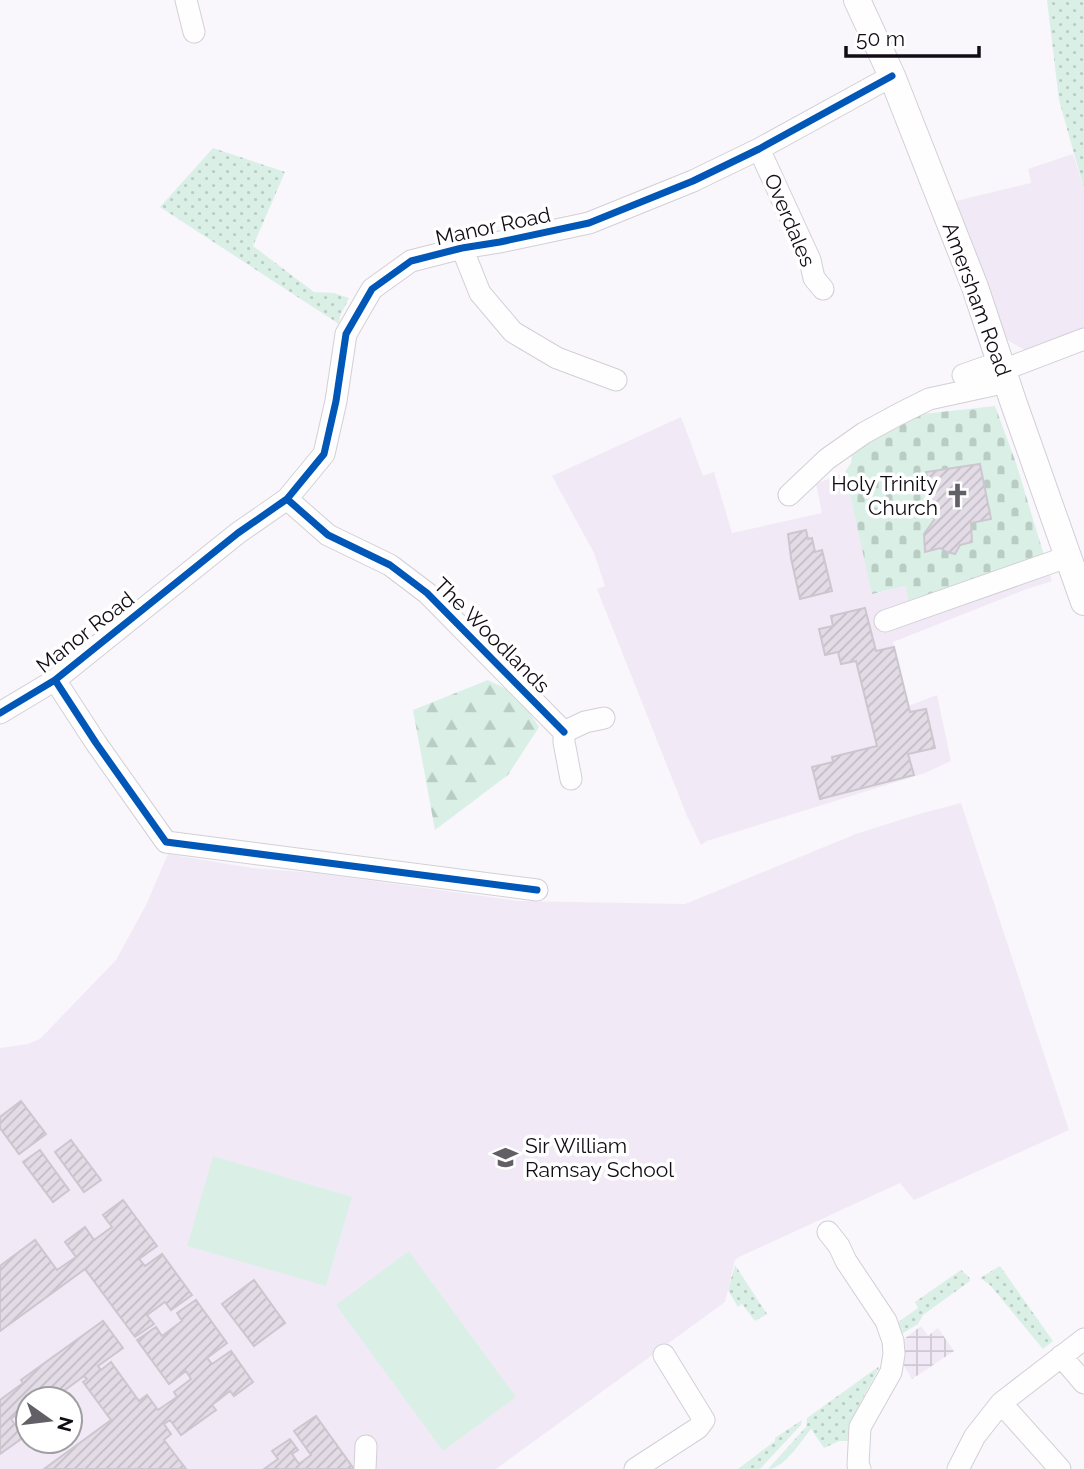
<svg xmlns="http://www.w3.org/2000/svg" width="1084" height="1469" font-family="Raleway,sans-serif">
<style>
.built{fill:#f1eaf6;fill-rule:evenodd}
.industrial{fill:url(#industrial-grid)}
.green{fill:url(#green-dots)}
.forest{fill:url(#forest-firs)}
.cemetery{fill:url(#cemetery-stones)}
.pitch{fill:#daf0e7}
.building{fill:url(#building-hatch);stroke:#ccc7cf;stroke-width:2}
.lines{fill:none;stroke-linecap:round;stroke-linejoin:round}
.minor-casing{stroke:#d3cfd7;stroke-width:23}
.major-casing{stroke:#d3cfd7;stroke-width:28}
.minor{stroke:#fefeff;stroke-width:21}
.major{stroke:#fefeff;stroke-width:26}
.cycleway-casing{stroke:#fff;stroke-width:11}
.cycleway{stroke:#0057b8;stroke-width:7}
.labels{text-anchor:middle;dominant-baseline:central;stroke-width:7;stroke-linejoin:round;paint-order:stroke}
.street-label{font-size:21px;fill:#120d15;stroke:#fff}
.poi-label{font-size:21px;fill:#120d15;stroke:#fff;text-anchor:end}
</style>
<defs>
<pattern id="industrial-grid" width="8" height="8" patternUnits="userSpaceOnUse" patternTransform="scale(1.75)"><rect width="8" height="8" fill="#f1eaf6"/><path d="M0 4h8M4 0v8" fill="none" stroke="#cec8d2"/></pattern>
<pattern id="green-dots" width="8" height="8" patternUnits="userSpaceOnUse" patternTransform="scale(1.75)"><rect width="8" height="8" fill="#daf0e7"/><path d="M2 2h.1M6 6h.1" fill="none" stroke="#bacdc5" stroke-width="1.8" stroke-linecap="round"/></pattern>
<pattern id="forest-firs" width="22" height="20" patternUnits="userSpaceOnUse" patternTransform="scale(1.75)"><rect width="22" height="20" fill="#daf0e7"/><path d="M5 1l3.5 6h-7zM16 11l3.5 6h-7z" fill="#bacdc5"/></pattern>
<pattern id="cemetery-stones" width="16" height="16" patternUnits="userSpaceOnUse" patternTransform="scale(1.75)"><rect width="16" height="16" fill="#daf0e7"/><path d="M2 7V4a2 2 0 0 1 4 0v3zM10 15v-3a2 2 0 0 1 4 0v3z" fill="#bacdc5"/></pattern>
<pattern id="building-hatch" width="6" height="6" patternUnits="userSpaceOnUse" patternTransform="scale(1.75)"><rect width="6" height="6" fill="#e3dce7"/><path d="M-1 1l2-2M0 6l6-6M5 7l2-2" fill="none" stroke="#c2bcc5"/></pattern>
</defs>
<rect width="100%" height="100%" fill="#f9f6fc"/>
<path class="built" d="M1073 154 1084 189V330L1031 354 1001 336 956 201 1031 183 1028 169Z
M681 417 703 476 714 472 732 533 822 513 816 484 845 472 873 594 906 586 1047 565 1052 581 1027 589 893 642 908 706 937 695 951 761 925 773 707 841 701 845 687 816 597 589 605 586 594 553 552 476Z
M961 803 1069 1130 914 1200 900 1183 739 1257 735 1260 725 1302 496 1469H0V1048L28 1044 40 1039 116 960 146 905 168 854 252 868 316 873 519 901 685 904 856 834 919 814ZM28 1399H70V1441H28Z"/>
<path class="industrial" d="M921 1326 928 1336 938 1328 954 1351 912 1379 904 1366V1339Z"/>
<path class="green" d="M1047 0H1084V189L1059 100Z
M213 148 285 172 253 246 314 292 334 293 349 298 340 316 339 324 160 207Z
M735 1265 767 1314 755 1321 742 1304 738 1307 728 1290Z
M1000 1266 1053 1341 1043 1349 990 1285 980 1278Z
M961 1270 969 1277 970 1281 923 1315 918 1324 900 1335 894 1325 918 1308 915 1302Z
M878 1367 879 1368 860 1403 849 1441H839L824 1448 811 1429C801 1441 784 1469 768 1469L806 1427 807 1418Z
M802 1420 801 1425 760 1469H738L775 1441V1438Z"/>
<path class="forest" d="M488 680 510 691 524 704 539 727 508 775 435 830 413 710Z"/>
<path class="cemetery" d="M995 406 1016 463 1047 565 911 622 906 586 872 594 845 472 851 463 856 424 905 416Z"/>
<path class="pitch" d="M213 1156 352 1197 326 1286 187 1246Z
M409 1251 516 1397 443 1451 336 1305Z"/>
<path class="building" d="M980 464 991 519 971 523 972 542 960 545 955 554 947 552 940 548 925 552 924 534 934 520 926 472Z
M806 530 808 539 812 538 815 552 822 550 832 591 800 599 791 558 788 534Z
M865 608 876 651 894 647 910 712 926 709 935 748 908 754 914 775 820 799 812 767 833 762 832 757 877 746 856 661 841 664 838 652 825 655 819 629 833 626 831 616Z
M21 1101 46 1134 19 1154 0 1128V1117Z
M71 1140 101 1180 84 1192 55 1152Z
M40 1150 69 1190 53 1202 23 1162Z
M123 1200 157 1246 139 1259 145 1266 162 1254 192 1295 171 1310 165 1302 147 1315 154 1324 135 1337 85 1269 0 1331V1266L35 1240 57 1270 76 1257 65 1242 85 1227 94 1240 112 1227 103 1215Z
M254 1280 285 1323 254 1346 222 1304Z
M196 1300 227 1343 207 1358 212 1364 231 1351 253 1382 234 1396 230 1391 212 1405 216 1410 181 1435 170 1420 164 1424 171 1434 164 1440 186 1469H44L111 1420 83 1382 87 1379 84 1376 53 1399H28V1406L11 1419 24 1437 0 1454V1400L23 1383 21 1380 103 1321 123 1348 98 1366 101 1370 111 1362 139 1401 147 1395 158 1410 177 1397 174 1392 191 1379 186 1371 169 1384 137 1340 156 1327 162 1336 182 1321 177 1313Z
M316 1416 354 1469H264L278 1459 272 1451 290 1439 298 1450 292 1454 299 1464 311 1455 294 1431Z"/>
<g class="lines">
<defs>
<path id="minor" d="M186 0 194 32
M759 149 810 260 814 278 823 289
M462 248 480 293 513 332 557 358 616 380
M1003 370 1084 339
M963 375 1000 362
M789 495 827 459 864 433 899 414 929 399 1007 382
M287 499 328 535 390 565 427 593 564 732
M885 621 1067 557
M55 680 96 743 166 842 537 890
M0 713 55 680 238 533 287 499 324 454 336 401 346 334 372 289 411 261 462 248 500 242 589 223 693 181 759 149 892 76
M571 779 564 742V732L585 722 604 718
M828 1232 839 1246 846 1261 886 1321 893 1341 894 1354 891 1372 860 1427 858 1465 860 1469
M1061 1356 1084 1383
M1001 1403 1060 1469
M365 1469 366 1446
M635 1469 698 1428 704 1420 664 1355
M958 1469 975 1436 1001 1403 1084 1339"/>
<path id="major" d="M857 0 892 76 975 287 1013 401 1084 602"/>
</defs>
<use href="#minor" class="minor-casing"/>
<use href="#major" class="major-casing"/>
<use href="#minor" class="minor"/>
<use href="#major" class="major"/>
<defs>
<path id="cycleway" d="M287 499 328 535 390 565 427 593 564 732
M55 680 96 743 166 842 537 890
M0 713 55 680 238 533 287 499 324 454 336 401 346 334 372 289 411 261 462 248 500 242 589 223 693 181 759 149 892 76"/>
</defs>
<use href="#cycleway" class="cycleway-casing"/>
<use href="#cycleway" class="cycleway"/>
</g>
<defs>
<symbol id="church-bare" viewBox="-9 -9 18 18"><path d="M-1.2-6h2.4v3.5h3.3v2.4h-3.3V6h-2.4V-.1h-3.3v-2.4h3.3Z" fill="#635f66" stroke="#fff" stroke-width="2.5" paint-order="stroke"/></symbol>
<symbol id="school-bare" viewBox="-9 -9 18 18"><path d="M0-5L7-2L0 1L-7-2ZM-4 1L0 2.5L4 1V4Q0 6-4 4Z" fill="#635f66" stroke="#fff" stroke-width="2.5" paint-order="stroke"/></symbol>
</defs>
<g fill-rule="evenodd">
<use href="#church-bare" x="940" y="478" width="35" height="35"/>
<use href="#school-bare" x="488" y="1140" width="35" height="35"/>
</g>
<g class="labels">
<g class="street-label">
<text transform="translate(790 220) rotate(67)">Overdales</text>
<text transform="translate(493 226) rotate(-12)">Manor Road</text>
<text transform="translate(977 299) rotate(70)">Amersham Road</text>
<text transform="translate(85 632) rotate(-38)">Manor Road</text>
<text transform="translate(492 635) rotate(45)">The Woodlands</text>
</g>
<g class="poi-label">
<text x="938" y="483">Holy Trinity<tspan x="938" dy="24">Church</tspan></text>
<text x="525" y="1145" text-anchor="start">Sir William<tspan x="525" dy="24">Ramsay School</tspan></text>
</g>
</g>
<g transform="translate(49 1420) rotate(104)"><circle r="33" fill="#ffffff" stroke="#a09ea1" stroke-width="2"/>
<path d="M0-5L12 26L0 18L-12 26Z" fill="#635f66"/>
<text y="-10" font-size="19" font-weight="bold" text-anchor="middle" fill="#120d15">N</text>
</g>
<path d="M846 46v10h133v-10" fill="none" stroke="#120d15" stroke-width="3.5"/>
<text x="856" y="46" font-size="21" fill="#120d15" stroke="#ffffff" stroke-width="5" paint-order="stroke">50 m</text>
</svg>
